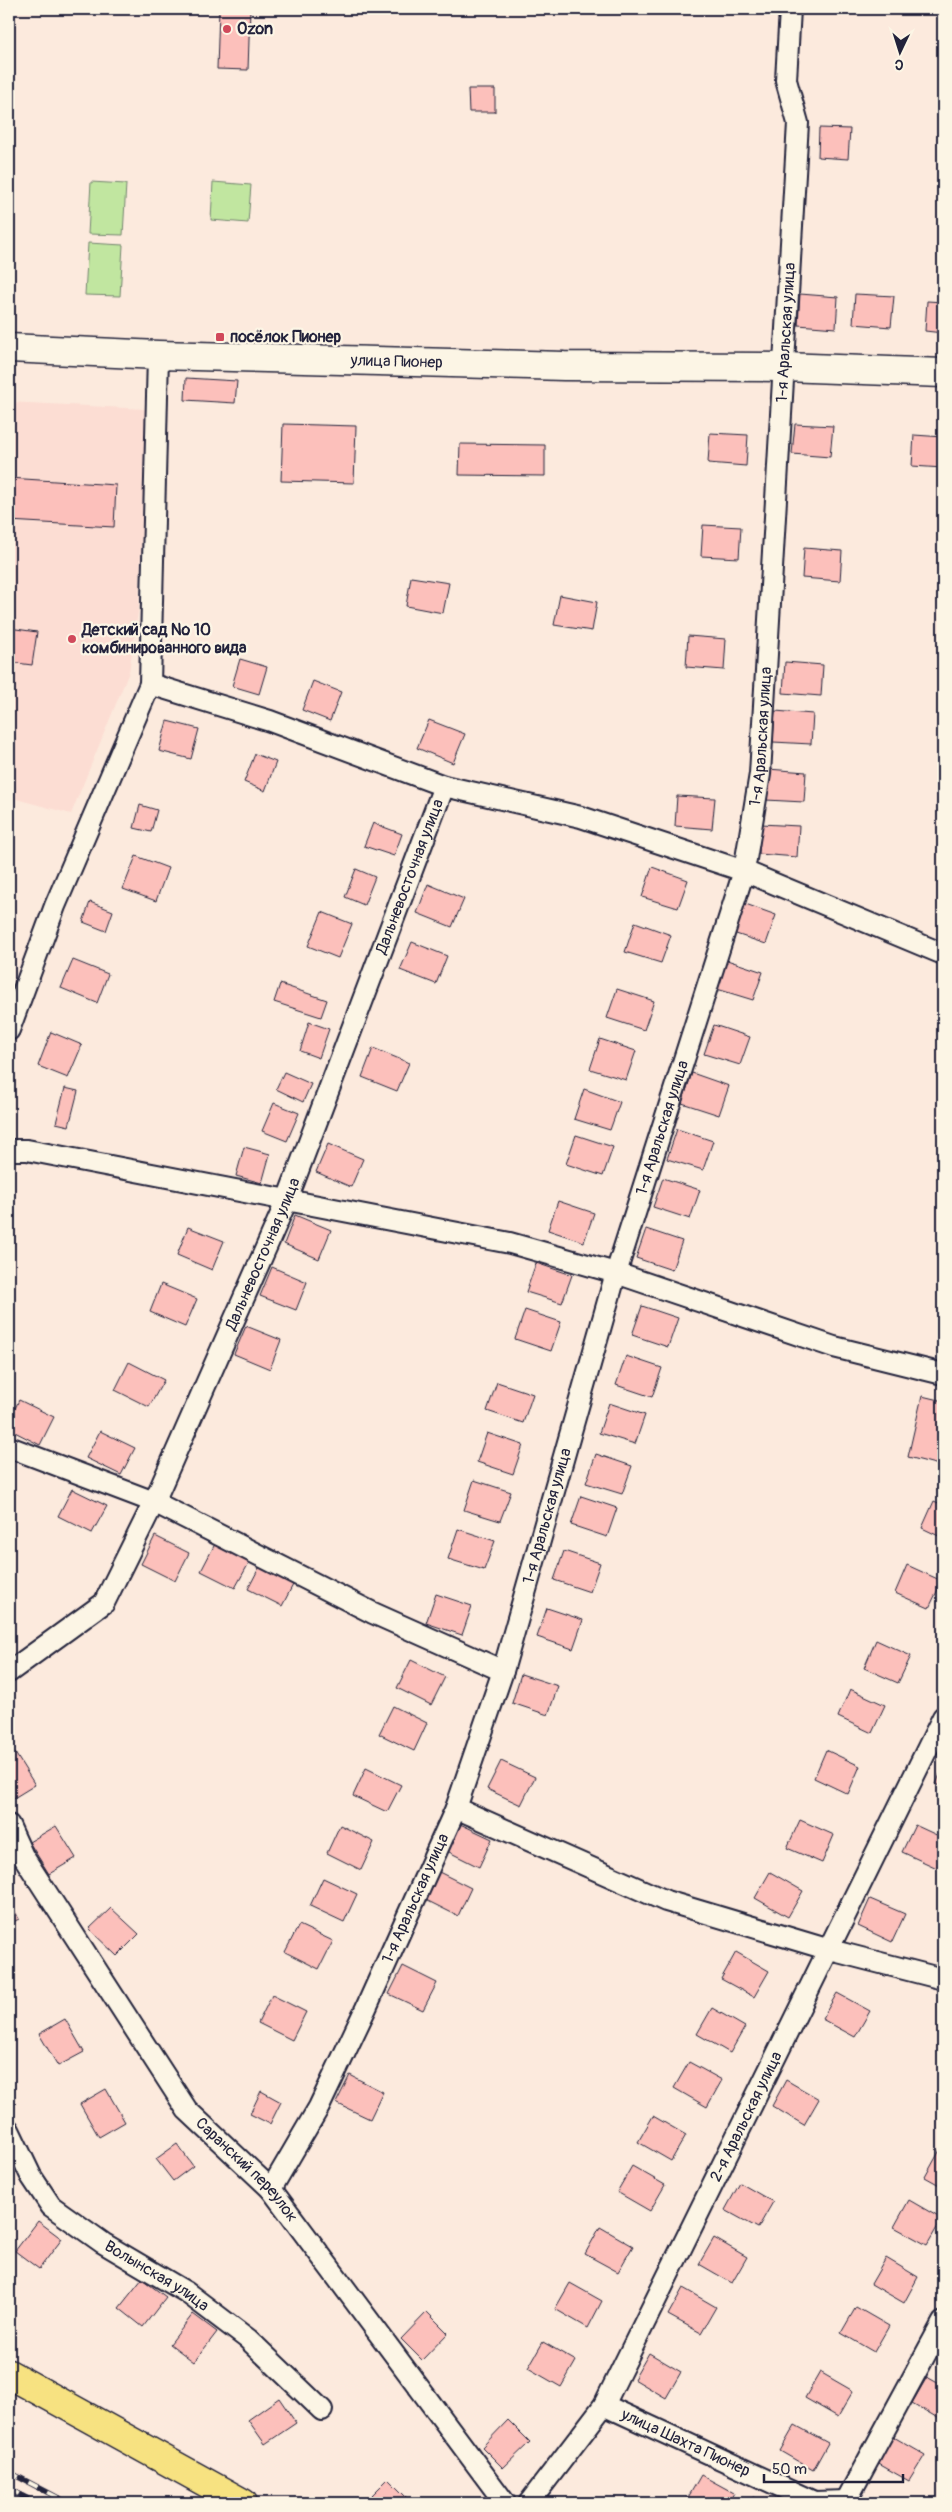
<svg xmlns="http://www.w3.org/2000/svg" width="952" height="2512" font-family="Pangolin,sans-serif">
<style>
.built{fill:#fcddd3}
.park{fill:#c1e6a0;stroke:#72846e}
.building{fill:#fcc0bb;stroke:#22223b}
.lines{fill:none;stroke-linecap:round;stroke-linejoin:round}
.street-casing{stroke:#22223b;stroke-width:24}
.secondary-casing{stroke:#22223b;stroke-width:31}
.primary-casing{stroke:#22223b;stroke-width:31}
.street{stroke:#fcf5e5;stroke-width:20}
.secondary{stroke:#fcf5e5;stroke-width:28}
.primary{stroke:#f7e281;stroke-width:28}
.rail-casing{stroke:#22223b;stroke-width:5.5}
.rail{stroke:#fcf5e5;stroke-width:4;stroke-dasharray:11;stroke-linecap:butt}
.poi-dot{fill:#d1495b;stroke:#fcf5e5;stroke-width:2}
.labels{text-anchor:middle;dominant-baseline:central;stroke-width:4.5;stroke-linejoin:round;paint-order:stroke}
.poi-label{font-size:16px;font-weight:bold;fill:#22223b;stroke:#fcf5e5;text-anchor:start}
.street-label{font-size:16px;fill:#22223b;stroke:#fcf5e5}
</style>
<rect width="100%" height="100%" fill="#fceadd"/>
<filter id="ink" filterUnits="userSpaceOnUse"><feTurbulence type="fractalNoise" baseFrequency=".02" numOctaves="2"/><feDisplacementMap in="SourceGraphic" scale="10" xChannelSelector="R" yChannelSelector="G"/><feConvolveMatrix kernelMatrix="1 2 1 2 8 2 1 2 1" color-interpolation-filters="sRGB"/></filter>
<g filter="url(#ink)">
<path class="built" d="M9 402 146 409 139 606 129 672 71 814 9 797Z"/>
<path class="park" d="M91 182 126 184 123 235 88 234Z
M213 182 251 185 248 223 211 220Z
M88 243 123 245 120 296 85 295Z"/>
<path class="building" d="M219 9H250L248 70 217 69Z
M468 89H495V112H469Z
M819 128 850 129 848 159 818 157Z
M800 294 838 297 836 328 798 325Z
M855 294 894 296 891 327 853 324Z
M927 301 943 302V333L925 331Z
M186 378 237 381 235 403 185 400Z
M283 424 356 426 354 483 281 481Z
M795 424 833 426 830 457 792 454Z
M710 433 748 435 746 466 708 463Z
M914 435 943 437V468L912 466Z
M460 444 545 445V476L459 475Z
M9 478 116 485 114 527 9 521Z
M703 525 741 527 739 558 701 556Z
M804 548 842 551 840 581 802 578Z
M411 577 449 583 443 613 406 606Z
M560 595 597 602 592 631 554 625Z
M9 628 37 632 32 665 9 662Z
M688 636 726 639 724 670 686 667Z
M240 659 267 667 259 694 232 686Z
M785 662 823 665 821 696 783 693Z
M313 681 341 692 330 721 302 710Z
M775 711 813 714 811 744 773 742Z
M429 720 465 734 453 763 417 748Z
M167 721 199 729 191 759 159 751Z
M255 754 276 762 265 791 244 782Z
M768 769 806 772 804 802 766 800Z
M677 796 715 798 712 829 675 826Z
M140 805 157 810 151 832 134 828Z
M373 823 402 834 394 856 364 846Z
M761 824 799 826 797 857 759 854Z
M136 856 168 868 156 901 123 889Z
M652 867 688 880 678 908 642 897Z
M356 869 375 877 364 905 345 897Z
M428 884 464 899 452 927 417 913Z
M90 902 113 911 106 931 83 922Z
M740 902 776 915 766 944 730 932Z
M322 912 352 924 338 958 308 946Z
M635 922 671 935 661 963 625 952Z
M412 942 447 956 436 984 400 970Z
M73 960 108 974 97 1003 61 988Z
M727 960 763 972 753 1000 717 989Z
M280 984 327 1000 321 1017 274 1002Z
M617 989 654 1001 644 1030 607 1018Z
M309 1022 329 1029 319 1058 300 1051Z
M714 1025 750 1037 740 1065 704 1054Z
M51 1032 82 1045 68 1078 38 1066Z
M600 1039 636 1051 626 1080 590 1069Z
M373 1048 409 1063 397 1091 362 1077Z
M284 1072 311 1084 303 1102 276 1089Z
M692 1073 729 1086 719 1115 682 1103Z
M65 1088 78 1091 69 1126 56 1123Z
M584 1089 620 1102 610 1130 574 1119Z
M274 1103 299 1113 287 1141 262 1131Z
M677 1129 713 1141 703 1170 667 1159Z
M576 1135 613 1147 603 1176 566 1164Z
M328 1144 363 1159 351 1187 316 1172Z
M244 1147 270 1154 262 1183 236 1176Z
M663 1178 700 1190 690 1219 653 1207Z
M558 1201 594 1213 584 1242 548 1230Z
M295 1215 331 1230 319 1259 284 1244Z
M188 1227 224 1241 212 1270 177 1255Z
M646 1229 682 1241 672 1270 636 1258Z
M536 1263 572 1275 562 1303 526 1292Z
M272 1267 307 1282 296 1310 260 1296Z
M161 1284 197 1299 185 1327 150 1312Z
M642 1306 678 1318 668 1347 632 1335Z
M525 1310 561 1322 551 1351 515 1339Z
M246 1326 281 1340 270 1369 234 1354Z
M626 1356 662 1368 652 1397 616 1385Z
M129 1362 164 1380 149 1407 115 1390Z
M497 1382 533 1394 523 1423 487 1411Z
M922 1396 943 1401V1466L908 1457Z
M19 1400 54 1417 40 1445 9 1429V1421Z
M609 1403 645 1415 635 1444 599 1433Z
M100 1431 135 1448 121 1475 86 1458Z
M487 1433 523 1445 513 1474 477 1462Z
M596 1454 632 1466 622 1494 586 1483Z
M474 1480 511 1492 500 1521 464 1510Z
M72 1489 107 1506 92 1533 58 1516Z
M581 1496 617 1508 607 1537 571 1525Z
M934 1501 943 1505V1538L922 1528Z
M458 1529 495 1541 484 1570 448 1559Z
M155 1536 189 1553 175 1581 141 1564Z
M215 1544 250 1561 235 1588 201 1571Z
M564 1551 600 1563 590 1592 554 1580Z
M262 1562 296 1579 282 1606 248 1589Z
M907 1565 942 1581 929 1608 895 1593Z
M436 1594 472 1606 462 1635 426 1623Z
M547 1608 583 1620 573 1649 537 1637Z
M876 1640 911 1656 898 1683 864 1668Z
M411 1660 445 1677 431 1705 397 1688Z
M521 1674 558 1686 548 1715 512 1703Z
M850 1689 885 1705 872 1733 838 1717Z
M393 1706 427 1723 414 1751 379 1734Z
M826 1750 860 1766 848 1794 814 1778Z
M15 1753 35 1785 9 1801V1756Z
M501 1761 535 1777 521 1805 487 1789Z
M943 1767V1787L936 1784Z
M366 1768 401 1785 387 1812 353 1796Z
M800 1820 834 1835 822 1863 787 1848Z
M458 1823 492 1839 479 1867 445 1850Z
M340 1825 374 1842 361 1870 327 1853Z
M915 1825 943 1838V1853L937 1868 902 1852Z
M56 1826 76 1858 49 1874 29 1842Z
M437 1871 471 1888 458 1916 424 1899Z
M770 1872 803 1891 788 1917 755 1898Z
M323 1878 357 1894 344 1922 310 1906Z
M870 1899 905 1914 892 1942 858 1926Z
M9 1900 19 1919 9 1924Z
M111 1908 139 1934 117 1956 89 1929Z
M299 1925 333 1941 319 1969 285 1952Z
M736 1952 769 1971 754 1997 721 1979Z
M403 1966 437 1983 423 2010 389 1994Z
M837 1993 870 2011 855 2037 822 2019Z
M272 1995 306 2012 292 2040 258 2023Z
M712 2008 745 2027 730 2053 697 2034Z
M65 2019 84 2052 58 2066 39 2034Z
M689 2062 722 2080 707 2107 674 2088Z
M350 2075 383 2092 370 2119 336 2103Z
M786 2080 819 2099 804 2125 772 2106Z
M106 2089 125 2122 99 2137 80 2104Z
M261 2091 281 2102 270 2124 250 2114Z
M653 2116 686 2135 671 2161 638 2142Z
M177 2144 193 2166 173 2181 156 2159Z
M940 2150 943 2152V2187L925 2177Z
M632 2166 665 2185 650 2211 617 2192Z
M740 2183 773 2202 758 2228 725 2210Z
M909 2200 942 2219 927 2245 894 2227Z
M38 2221 62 2239 39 2269 15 2251Z
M600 2227 633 2246 618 2272 585 2254Z
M714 2238 747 2257 732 2283 699 2264Z
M886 2258 918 2277 904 2303 871 2284Z
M142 2279 166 2297 143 2327 119 2308Z
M570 2283 602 2301 588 2328 555 2309Z
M683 2288 716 2307 701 2333 668 2315Z
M856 2307 889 2326 874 2352 841 2333Z
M427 2312 448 2333 422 2360 401 2339Z
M193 2314 217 2332 194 2362 170 2344Z
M543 2342 576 2361 561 2387 528 2368Z
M943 2344V2356L938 2353Z
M649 2353 681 2372 666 2398 634 2379Z
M820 2372 853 2391 838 2417 805 2398Z
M927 2377 943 2386V2421L912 2403Z
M279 2398 296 2423 265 2444 248 2420Z
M508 2420 530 2442 503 2468 482 2447Z
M795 2425 828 2443 813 2470 780 2451Z
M892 2436 925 2455 909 2481 877 2463Z
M701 2475 734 2493 728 2503H690L686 2501Z
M388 2479 409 2500 406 2503H364Z
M578 2497 585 2503H572Z
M753 2497 765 2503H749Z"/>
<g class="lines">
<defs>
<g id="street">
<path d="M150 684 270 721 444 786 581 817 744 871 943 954"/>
<path d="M9 1030 55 906 150 684 158 355"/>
<path d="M9 1150H27L510 1243 616 1273 834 1347 943 1374"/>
<path d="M9 1447 154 1502 373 1613 503 1671"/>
<path id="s1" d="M9 1672 104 1603 154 1502 287 1200 444 786"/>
<path d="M456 1808 666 1901 830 1950 943 1979"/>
<path id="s2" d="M9 1825 23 1856 187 2110 271 2189 505 2503"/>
<path id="s3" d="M9 2130 31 2176 51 2206 103 2243 186 2292 248 2339 322 2410"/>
<path id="s4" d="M271 2189 319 2107 366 2008 456 1808 503 1671 616 1273 744 871 760 774 798 123 786 80 790 9"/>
<path id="s5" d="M604 2405 814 2502 846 2501 851 2503"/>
<path d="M846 2501 943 2322"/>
<path id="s6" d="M529 2503 604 2405 943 1717"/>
</g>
<g id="secondary">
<path id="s7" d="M9 348 158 355 564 366 784 367 943 373"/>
</g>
<path id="primary" d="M9 2374 243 2503"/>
</defs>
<use href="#street" class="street-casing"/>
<use href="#secondary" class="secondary-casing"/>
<use href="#primary" class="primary-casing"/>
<use href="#street" class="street"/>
<use href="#secondary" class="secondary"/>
<use href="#primary" class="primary"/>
<defs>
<path id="rail" d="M9 2472 68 2503
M9 2489 36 2503"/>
</defs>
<use href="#rail" class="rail-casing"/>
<use href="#rail" class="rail"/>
</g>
</g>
<g class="poi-dot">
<circle cx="227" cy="29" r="5"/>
<rect x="215" y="332" width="10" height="10" rx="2.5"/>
<circle cx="72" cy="639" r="5"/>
</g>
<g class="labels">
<g class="poi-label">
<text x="237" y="29">Ozon</text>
<text x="230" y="337">посёлок Пионер</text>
<text x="82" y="630">Детский сад № 10<tspan x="82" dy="18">комбинированного вида</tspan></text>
</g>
<g class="street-label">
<text stroke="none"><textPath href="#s4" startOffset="1945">1-я Аральская улица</textPath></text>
<text stroke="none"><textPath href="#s7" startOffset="388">улица Пионер</textPath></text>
<text stroke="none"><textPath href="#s4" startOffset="1540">1-я Аральская улица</textPath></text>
<text stroke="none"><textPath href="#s1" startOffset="906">Дальневосточная улица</textPath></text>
<text stroke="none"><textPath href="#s4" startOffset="1135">1-я Аральская улица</textPath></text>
<text stroke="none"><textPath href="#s1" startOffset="501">Дальневосточная улица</textPath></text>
<text stroke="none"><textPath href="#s4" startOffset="730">1-я Аральская улица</textPath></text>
<text stroke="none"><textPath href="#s4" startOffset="325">1-я Аральская улица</textPath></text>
<text stroke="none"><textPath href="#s6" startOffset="445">2-я Аральская улица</textPath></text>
<text stroke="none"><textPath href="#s2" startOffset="421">Саранский переулок</textPath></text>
<text stroke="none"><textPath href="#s3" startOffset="214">Волынская улица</textPath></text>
<text stroke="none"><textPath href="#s5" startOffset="90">улица Шахта Пионер</textPath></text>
</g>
</g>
<rect width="952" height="2512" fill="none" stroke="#fcf5e5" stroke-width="30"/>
<rect x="15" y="15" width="922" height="2482" fill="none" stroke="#22223b" stroke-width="2" filter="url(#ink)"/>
<g transform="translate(900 52) rotate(184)" stroke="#fcf5e5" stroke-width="4" paint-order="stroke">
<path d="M0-4L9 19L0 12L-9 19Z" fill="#22223b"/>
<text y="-8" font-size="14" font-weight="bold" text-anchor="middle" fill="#22223b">С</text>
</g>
<path d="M764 2474v8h139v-8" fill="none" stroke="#22223b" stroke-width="2.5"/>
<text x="772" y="2474" font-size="15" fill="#22223b" stroke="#fcf5e5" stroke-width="4" paint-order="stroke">50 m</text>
</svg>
